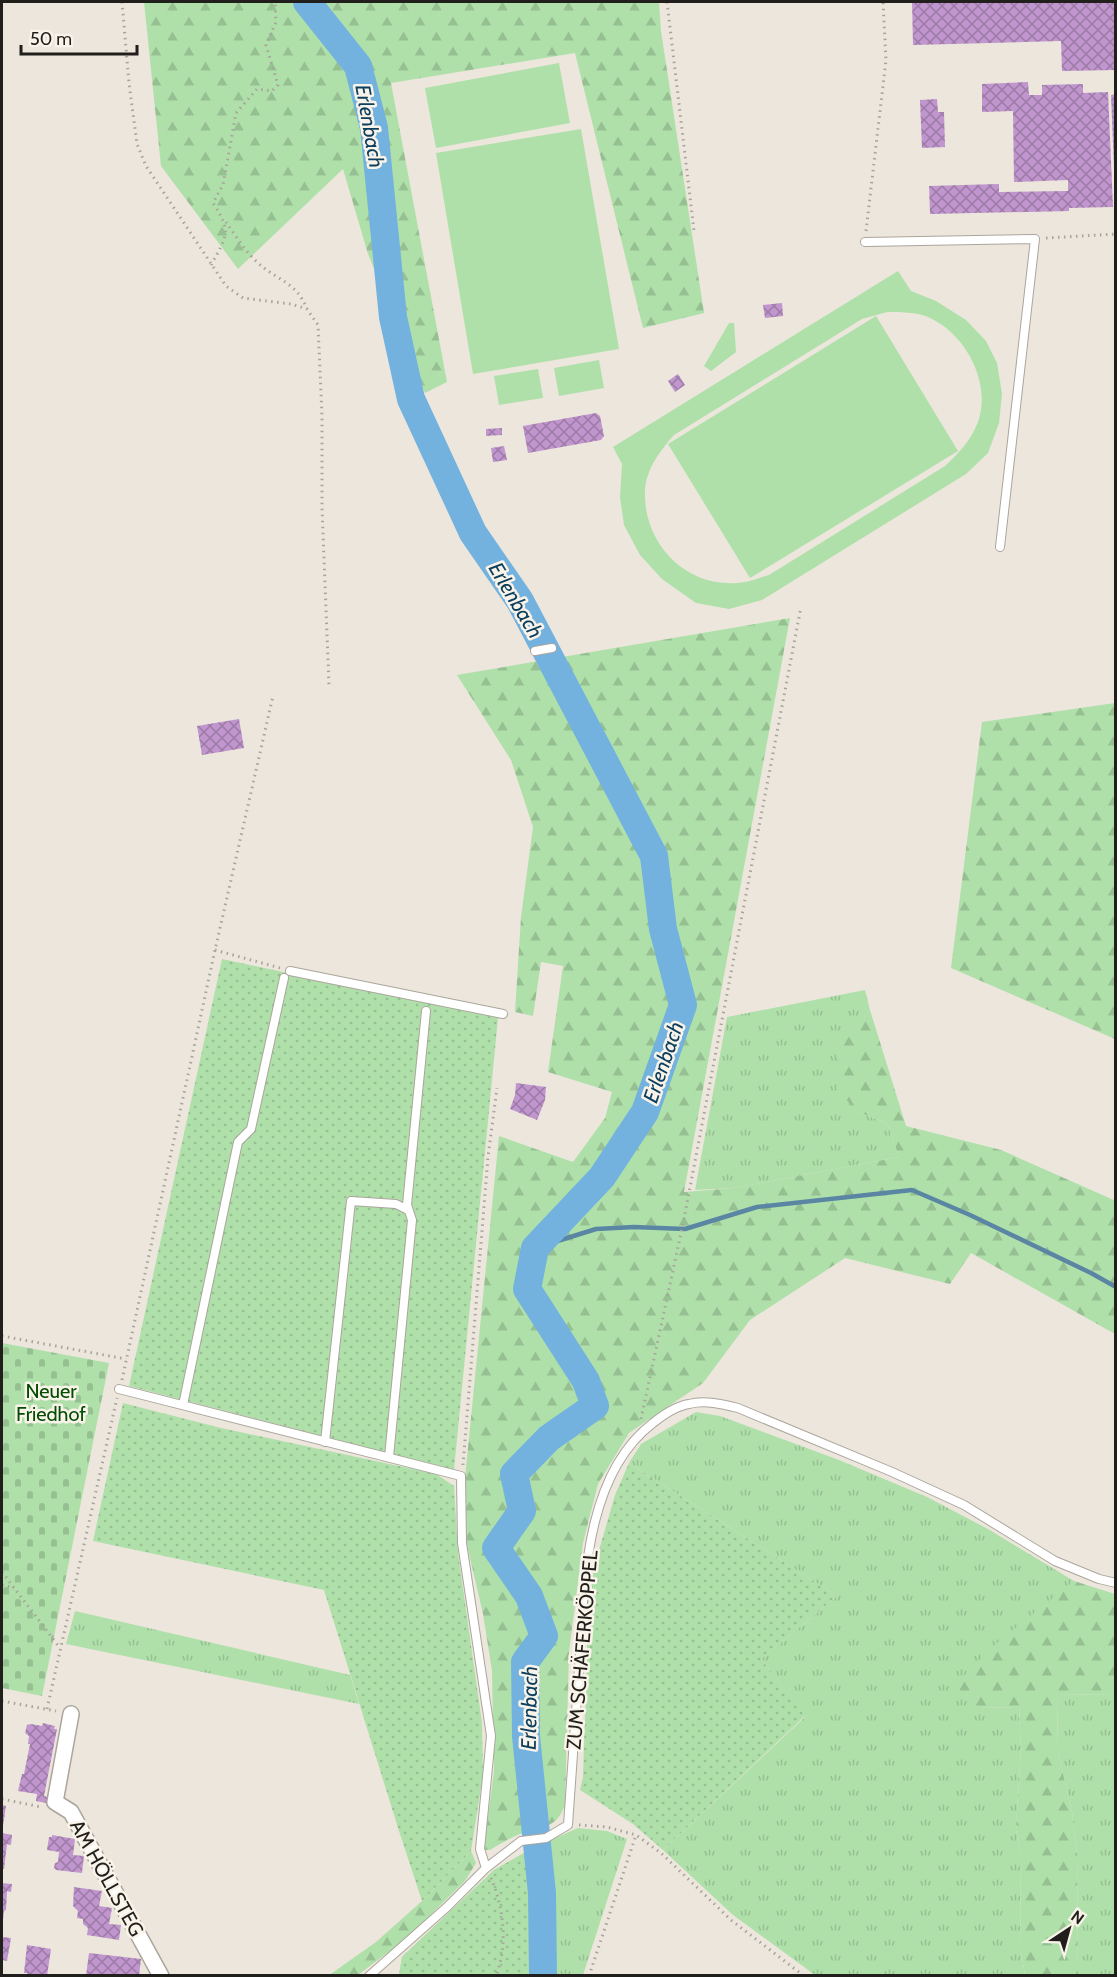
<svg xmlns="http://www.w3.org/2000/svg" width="1117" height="1977" font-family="Cabin,sans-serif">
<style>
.grass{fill:url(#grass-tufts)}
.forest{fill:url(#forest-firs)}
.cemetery{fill:url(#cemetery-stones)}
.park{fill:url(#park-dots)}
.pitch{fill:#afe0aa;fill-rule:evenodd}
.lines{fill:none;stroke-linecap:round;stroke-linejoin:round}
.stream{stroke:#5a86a4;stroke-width:4.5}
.river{stroke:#73b2df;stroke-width:28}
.building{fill:url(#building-cross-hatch)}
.service-casing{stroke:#aba59c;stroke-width:10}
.minor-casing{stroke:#aba59c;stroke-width:18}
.path{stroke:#a8a39b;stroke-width:3;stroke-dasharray:1.5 4.5;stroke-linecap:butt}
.service{stroke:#fff;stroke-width:8}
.minor{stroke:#fff;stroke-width:15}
.labels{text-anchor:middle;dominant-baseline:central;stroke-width:5;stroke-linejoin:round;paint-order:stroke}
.park-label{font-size:20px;fill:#024d02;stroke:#f9f3e9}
.street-label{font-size:20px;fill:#211f1b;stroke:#f9f3e9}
.water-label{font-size:21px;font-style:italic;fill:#0d405e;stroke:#f9f3e9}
</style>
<defs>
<pattern id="grass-tufts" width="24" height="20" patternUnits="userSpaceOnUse" patternTransform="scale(1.5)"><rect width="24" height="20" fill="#afe0aa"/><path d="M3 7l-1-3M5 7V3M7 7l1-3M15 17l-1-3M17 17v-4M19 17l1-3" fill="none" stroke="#96c092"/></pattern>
<pattern id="forest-firs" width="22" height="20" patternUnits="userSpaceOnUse" patternTransform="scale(1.5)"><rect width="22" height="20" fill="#afe0aa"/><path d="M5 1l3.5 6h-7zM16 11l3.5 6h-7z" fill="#96c092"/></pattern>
<pattern id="cemetery-stones" width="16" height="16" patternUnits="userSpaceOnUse" patternTransform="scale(1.5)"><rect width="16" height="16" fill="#afe0aa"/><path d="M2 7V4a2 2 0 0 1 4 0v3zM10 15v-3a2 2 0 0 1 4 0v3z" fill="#96c092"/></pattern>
<pattern id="park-dots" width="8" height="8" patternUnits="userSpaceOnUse" patternTransform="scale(1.5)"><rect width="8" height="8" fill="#afe0aa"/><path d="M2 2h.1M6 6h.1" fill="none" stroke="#96c092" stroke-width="1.8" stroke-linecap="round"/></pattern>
<pattern id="building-cross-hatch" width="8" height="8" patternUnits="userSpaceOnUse" patternTransform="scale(1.5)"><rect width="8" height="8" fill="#c196ce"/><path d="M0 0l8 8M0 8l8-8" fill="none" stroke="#9c7aa6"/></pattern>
</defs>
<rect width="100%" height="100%" fill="#ece6dc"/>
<path class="grass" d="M865 990 870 1010 836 1052 858 1112 887 1123 899 1157 734 1188 695 1190 727 1017Z
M696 1412 720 1416 839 1460 927 1497 988 1529 1074 1581 1043 1608 978 1707 1019 1708 1021 1748 1016 1829 1020 1855 1021 1952 1025 1975H815L733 1915 663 1850 805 1717 761 1659 837 1596 629 1463 641 1444Z
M75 1611 350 1675 359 1704 66 1644Z
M1115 1694V1975H1078L1077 1854 1072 1812 1058 1752 1057 1695Z
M578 1828 607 1831 627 1839 583 1975 399 1976 402 1957 494 1870 533 1848Z"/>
<path class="forest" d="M144 2H659L661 31 704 313 643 328 575 53 391 83 447 382 425 393 368 254 343 169 238 269 161 166Z
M790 618 684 1192 734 1188 899 1157 887 1123 858 1112 837 1090 836 1051 870 1010 906 1126 1001 1150 1116 1201 1115 1334 971 1253 950 1284 845 1258 750 1320 703 1383 629 1433 598 1484 583 1543 569 1652 565 1805C556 1830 541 1826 520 1834 510 1838 500 1844 490 1850H486L484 1847 494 1771 492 1671 483 1614 467 1545 465 1478 499 1136 573 1162 605 1118 612 1092 548 1072 563 966 541 962 533 1016 515 1012 521 917 533 827 511 760 457 675Z
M1115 703H1116L1115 1039 951 968 982 722Z
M1074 1581 1115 1594V1694L1057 1695 1058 1752 1072 1812 1077 1854 1078 1975H1025L1021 1952 1020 1855 1016 1829 1021 1748 1019 1708 978 1707 957 1688 966 1673 997 1643Z
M471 1851 476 1863 465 1881 407 1938 358 1975 328 1976 376 1942 422 1901Z"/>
<path class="cemetery" d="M2 1343 109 1363 42 1696 2 1688Z"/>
<path class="park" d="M222 959 498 1018 454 1470 129 1386Z
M123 1403 221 1428 436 1474 454 1486 458 1553 482 1723 483 1775 471 1851 422 1901 399 1831 324 1590 93 1541Z
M629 1463 837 1596 761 1659 805 1716 663 1850 633 1824 580 1790 583 1777 589 1585 615 1495Z
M533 1848 536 1975H399L402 1957 494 1870Z"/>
<path class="pitch" d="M559 63 570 123 436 148 425 88Z
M581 129 619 349 473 374 436 153Z
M898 271 911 291 936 301 966 320 986 341 997 363 1002 394 999 423 988 453 966 474 762 600 729 609 696 603 662 579 640 555 624 525 620 497 622 464 613 447ZM887 312C900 312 916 312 928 317 965 333 992 382 978 422 971 440 959 453 945 466L769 575C759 578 747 583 737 583 685 587 643 543 645 491 646 469 660 451 674 435L862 319Z
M876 316 958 451 750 578 668 444Z
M729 323H734L736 352 711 371 704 366Z
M599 360 604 388 559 396 554 368Z
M538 369 543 398 499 405 494 376Z"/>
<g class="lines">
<path class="stream" d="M535 1248 596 1229 634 1227 685 1229 757 1207 912 1190 970 1215 1091 1273 1116 1287"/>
<path class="river" d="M307 2 358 66 374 128 393 317 411 399 473 533 520 601 654 856 663 929 683 1005 645 1112 602 1177 535 1248 527 1289 586 1381 595 1406 549 1438 514 1474 522 1511 496 1548 529 1596 544 1636 525 1662 526 1736 542 1893 543 1976"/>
</g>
<path class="building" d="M912 2H1116V70L1062 71 1061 41 913 45Z
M1028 82 1029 95H1042V85L1083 84V93L1108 92 1113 207 1069 208V211L930 214 929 186 999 184V192L1068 191V180L1014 182 1013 111 982 112V84Z
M1116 94V168H1114L1111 95Z
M937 99 938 112H944L945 147 922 148 920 100Z
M782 303 783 316 765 318 763 305Z
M678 374 685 385 675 392 668 381Z
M596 413 600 416 604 436 601 440 528 453 523 426Z
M502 428V435L486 436V429Z
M504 446 507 460 493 462 491 448Z
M239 719 244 748 202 755 197 726Z
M516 1083 546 1087 545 1100 537 1120 510 1109 515 1095Z
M43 1723 55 1726 54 1729H57L44 1796 48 1797 46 1803 36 1801 37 1794 18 1791 22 1774H24L30 1744H28L29 1736 25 1733 27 1725 31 1724 42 1726Z
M2 1805 6 1806 3 1826H2Z
M2 1833 12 1835 11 1845 7 1844 4 1869 2 1868Z
M52 1835 75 1839 73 1855 84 1856 82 1873 56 1870 54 1868 55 1863 58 1862 59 1852 47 1850 49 1837H52Z
M2 1883 12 1884 11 1892 7 1891 6 1910 4 1911 3 1920Z
M74 1887 102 1891 99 1906 112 1908 109 1924 121 1925 119 1940 87 1935 88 1928 83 1924V1919L77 1918 78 1911 73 1906Z
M2 1937 11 1938 7 1961 2 1960Z
M27 1945 51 1949 47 1976H27V1973H24Z
M89 1953 141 1959 139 1976H86Z"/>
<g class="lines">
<defs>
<path id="service" d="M865 242 1035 239 1000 547
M535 651 552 648
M290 971 503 1014
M119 1389 461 1476 462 1543 491 1736 480 1849 486 1868
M183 1405 238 1142 251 1129 284 978
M325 1442 351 1201 396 1204 408 1210
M389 1457 412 1220 407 1205 426 1011
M369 1976 447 1907 486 1868 521 1841 546 1838 568 1825C572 1773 575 1721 579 1669 584 1590 583 1476 653 1423 663 1415 676 1406 689 1404 705 1400 722 1404 738 1408L892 1472 964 1505 1055 1561 1099 1579 1116 1583"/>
<path id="minor" d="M71 1714 55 1802 71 1812 161 1976"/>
</defs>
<use href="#service" class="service-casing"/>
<use href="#minor" class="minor-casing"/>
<path class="path" d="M122 2 129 83 137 144 146 166 226 286 243 298 291 304 307 309 318 325 322 416V507L329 686
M667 2 694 231
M226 222C235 235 245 251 257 262 277 281 296 281 307 309
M866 231 886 60 883 2
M1046 238 1116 234
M211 265C227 236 232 232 213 203L223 185 236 113 257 89 272 91 278 85 266 45 276 22 275 2
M215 950 280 968
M2 1336 126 1359
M122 1380 215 950 273 696
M641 1419 683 1224 801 607
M463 1465 488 1157 497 1088
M2 1572 60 1648
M2 1585 14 1588
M2 1701 56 1711
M47 1709 117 1398
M2 1799 41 1807
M579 1825 607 1827 636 1835 661 1853 731 1920 804 1976
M491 1878C504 1909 508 1944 496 1976
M589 1976 636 1835"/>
<use href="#service" class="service"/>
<use href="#minor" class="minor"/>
</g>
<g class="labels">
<g class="park-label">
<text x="51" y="1391">Neuer<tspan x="51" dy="23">Friedhof</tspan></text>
</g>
<g class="street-label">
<text transform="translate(582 1650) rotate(-85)">ZUM SCHÄFERKÖPPEL</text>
<text transform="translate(107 1878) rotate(61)">AM HÖLLSTEG</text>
</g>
<g class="water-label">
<text transform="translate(370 126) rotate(80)">Erlenbach</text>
<text transform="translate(516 600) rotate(59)">Erlenbach</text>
<text transform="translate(663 1062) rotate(-71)">Erlenbach</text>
<text transform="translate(529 1708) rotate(-89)">Erlenbach</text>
</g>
</g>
<rect width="1117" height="1977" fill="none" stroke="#211f1b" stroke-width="6"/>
<g transform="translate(1069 1929) rotate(36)" stroke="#f9f3e9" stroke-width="4.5" paint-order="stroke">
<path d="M0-4.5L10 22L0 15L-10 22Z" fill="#211f1b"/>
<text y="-9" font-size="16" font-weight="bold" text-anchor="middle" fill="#211f1b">N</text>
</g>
<path d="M21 45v9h116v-9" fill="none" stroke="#211f1b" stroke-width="3"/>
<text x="30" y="45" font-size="18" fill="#211f1b" stroke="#f9f3e9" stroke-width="4.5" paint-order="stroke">50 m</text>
</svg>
